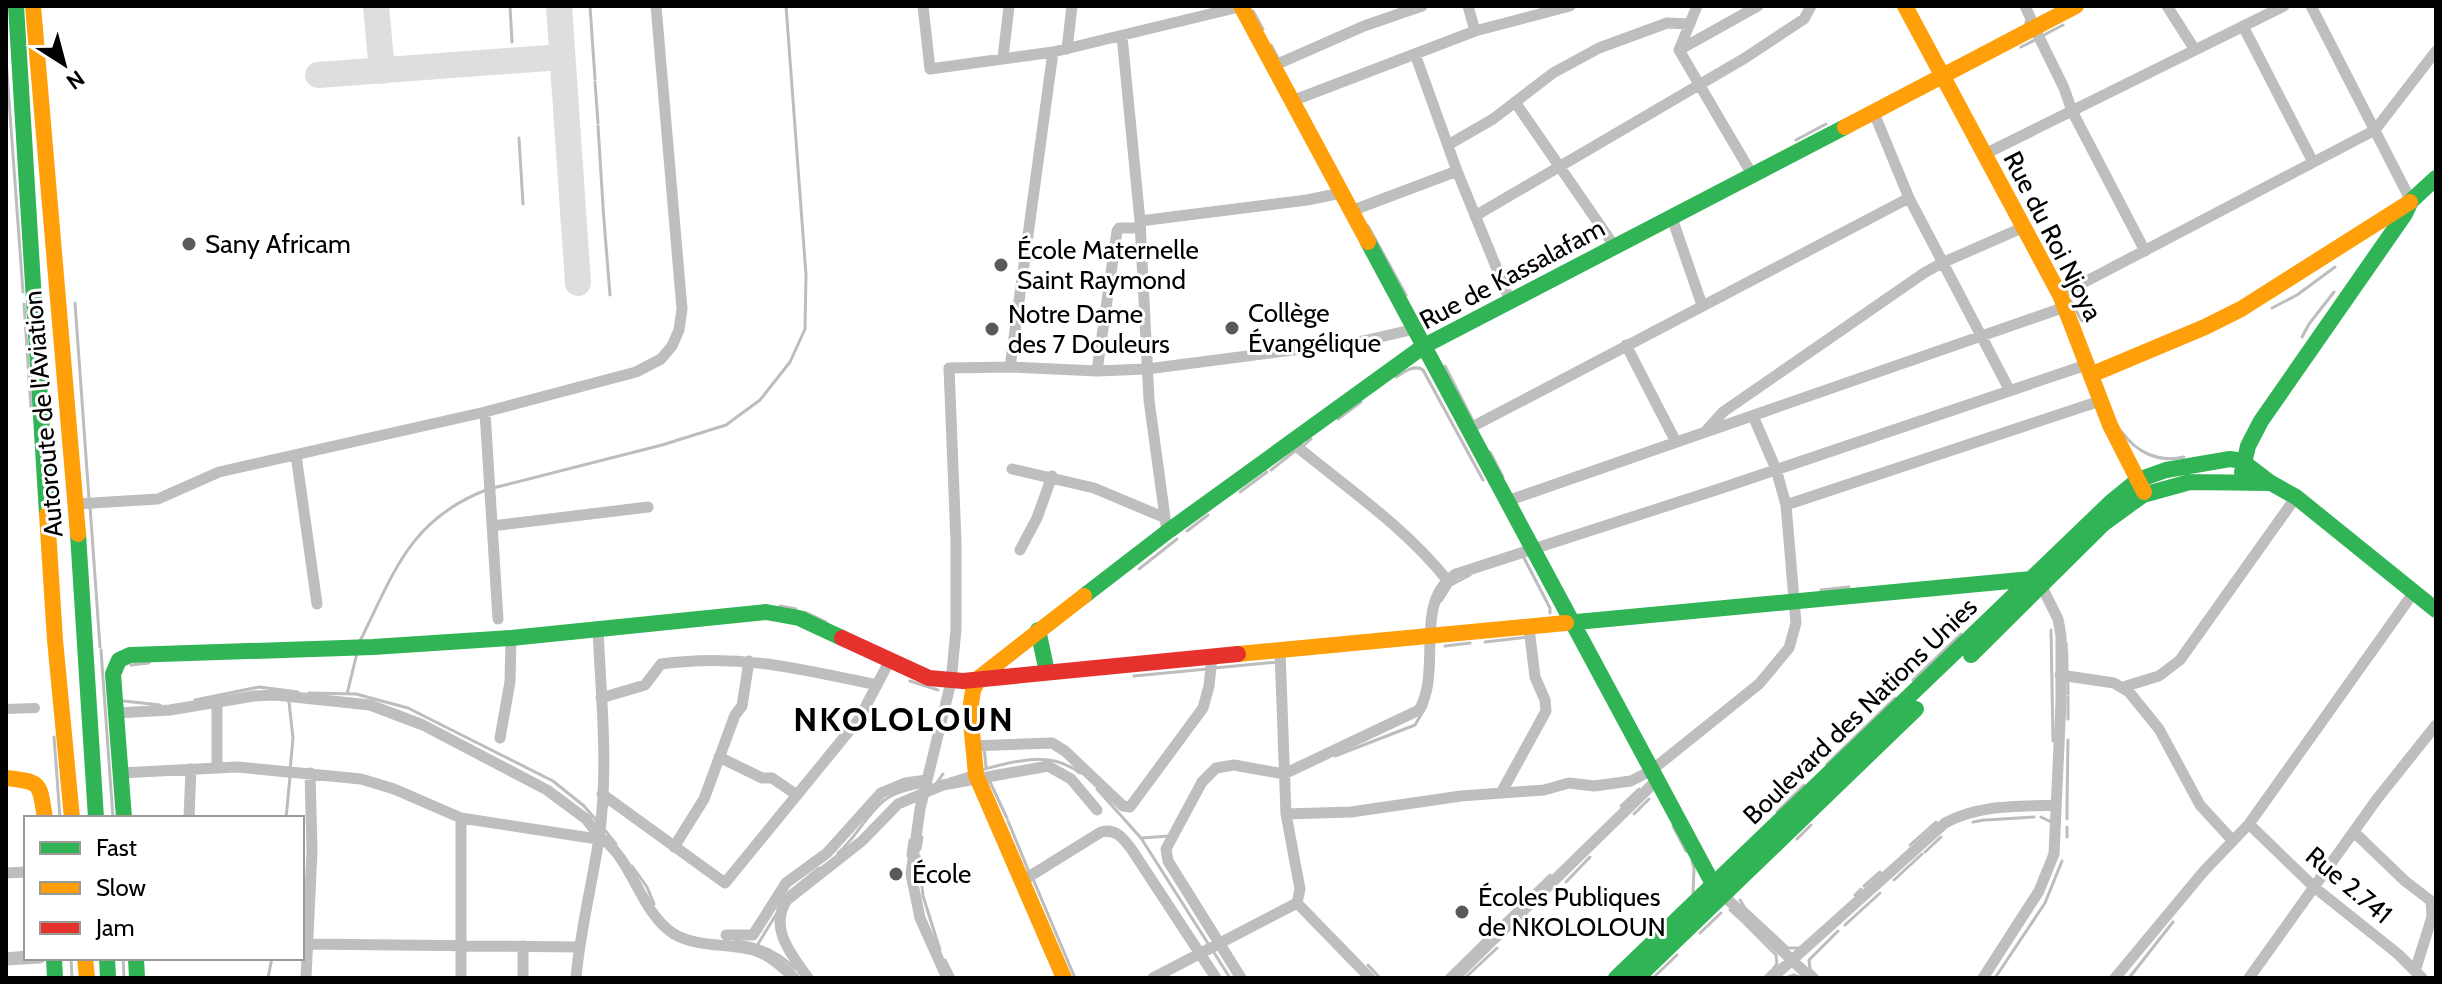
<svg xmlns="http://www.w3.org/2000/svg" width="2442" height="984" font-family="Cabin,sans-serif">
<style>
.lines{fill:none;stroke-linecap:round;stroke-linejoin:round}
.stream{stroke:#bdbdbd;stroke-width:3}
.canal{stroke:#bdbdbd;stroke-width:10}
.taxiway{stroke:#dedede;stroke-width:26}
.street{stroke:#bebebe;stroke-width:11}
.fast{stroke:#30b455;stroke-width:16}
.slow{stroke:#ff9f0a;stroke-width:16}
.jam{stroke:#e5322d;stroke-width:16}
.poi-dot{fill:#595959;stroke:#fff;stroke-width:3}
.labels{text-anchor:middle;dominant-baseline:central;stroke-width:6;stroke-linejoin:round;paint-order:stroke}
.street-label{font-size:26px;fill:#000;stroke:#fff}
.poi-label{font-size:26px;fill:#000;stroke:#fff;text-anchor:start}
.district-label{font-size:34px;font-weight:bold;letter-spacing:2px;fill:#000;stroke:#fff}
</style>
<rect width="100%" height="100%" fill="#fff"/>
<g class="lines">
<path class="stream" d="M510 6 512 42
M590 6 595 79
M1253 11 1263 29
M2042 36 2063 25
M1271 45 1279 60
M2021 47 2035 40
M6 59 23 292
M595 82 598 123
M598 126 603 206
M519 138 523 204
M1796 140 1826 124
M603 208 610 295
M1368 226 1406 295
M2070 300 2082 321
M75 303 89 499
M24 304 31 408
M2272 308 2297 295 2335 267
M2302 337 2309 324 2334 292
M1445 366 1474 423
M1396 377C1404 372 1415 364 1423 370L1483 480
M1338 419 1361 402
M2122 432C2136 452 2158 463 2184 457
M1302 447 1311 439
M1490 452 1503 477
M1271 470 1295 451
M493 488 662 445 726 425 760 400 790 362 805 329 806 275 786 6
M1240 492 1267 472
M90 506 100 647
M1187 531 1208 515
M1523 556 1550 608V613
M1139 569 1177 539
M1821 590 1849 587
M2435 597H2436
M1441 601 1451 585 1470 575
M780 606 796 609
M805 612 826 622
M2051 630 2053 741
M360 641C394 573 409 520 486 490
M1485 642 1528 637
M2066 643 2067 657
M1445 646 1470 643
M101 650 113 818
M2067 659V671
M131 665 149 663
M1214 668 1278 662
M1134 676 1207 669
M1913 680 1961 634
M2068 680V694
M910 681 938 690
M309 693 356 694 408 708 553 781 584 806 598 822
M347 694 357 653
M2068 697V719
M195 700 259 687 298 692
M124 701 160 705
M289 702 293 738 290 770
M54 737 60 818
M984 747 986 767
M1335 756 1415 725 1426 706
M1827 764 1895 698
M981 770C1015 761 1050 750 1080 773
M950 779 970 773
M990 782 1007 818
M936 784 943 774
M1097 789 1141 838 1209 945
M1621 806 1639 789
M2067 806 2068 740
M1777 812 1804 785
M1634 814 1649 799
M2041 817 2051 822
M286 818 290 777
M2067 819V807
M1986 820 2034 817
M1008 821 1029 872
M1973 822 1984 820
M1673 826 1686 851
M603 828 616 844
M2067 837V827
M1141 838 1170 836
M1797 839 1811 825
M1910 845 1936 822
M920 849 922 837
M1925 852 1941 837
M838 853C856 838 867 813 886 799 897 791 911 789 923 786
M908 856 910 840
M919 856 923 896 940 950
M1692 861 1694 869 1693 893
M632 866 647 887 654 904
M1033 879 1075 978
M1894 880 1922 854
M1566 882 1590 857
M1864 886 1880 872
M788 893 819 868
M1855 895 1861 889
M1740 900 1745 908 1788 948H1798
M1730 910 1742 921
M1744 923 1776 955 1777 964 1773 969
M1845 925 1880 893
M1700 933 1721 913
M735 941C759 943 778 951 795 969
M758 944 777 913
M1213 951 1230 978
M6 954 26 952
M71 958 72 978
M123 958 124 978
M945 960 954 978
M1368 965 1380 978
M1817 976 1810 969 1809 960 1838 931
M1466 977 1497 948
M268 978 272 958
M1445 978 1550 875
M1653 978 1677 955
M1764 978 1772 970
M1785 978 1794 975 1802 978
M1995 978 2045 903 2062 861
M2129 978 2173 922"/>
<path class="canal" d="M6 709 35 708"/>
<path class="taxiway" d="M376 6 382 71
M559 6 578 283
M318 75 562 57"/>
<path class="street" d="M923 6 930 69 1053 52 1243 6
M1468 6 1475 31
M1697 6 1679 50 1753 176
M2025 6 2031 19 2028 32
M2167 6 2195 50
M2311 6 2411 201
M2243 26 2313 162
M2035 29 2064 88 2072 111 2145 251
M1122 36 1140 221 1149 400 1167 532
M1067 49 1072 6
M1679 50 1758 6
M1415 54 1457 171 1510 301
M1003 58 1009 6
M1273 66 1364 26 1422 6
M1292 101 1475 31 1570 6
M1515 102 1615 247
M1874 113 1909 198 2010 391
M1448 145 1493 119 1553 73 1599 48 1667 23 1690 24
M1985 154 2284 6
M1351 211 1457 171
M1475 216 1745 58 1804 19 1811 6
M1672 218 1702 305
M1140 221 1307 200 1341 193
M2060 295 2375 130 2436 51
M1626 345 1676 442
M1010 367 1053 52
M1097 371 1117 231 1119 228H1140
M485 412 498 619
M1468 429 1909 198
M1706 431 1723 412 1924 273 1942 263 2024 227
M1290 441C1343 485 1404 526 1447 580
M296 455 317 604
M1012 469 1094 488 1163 517
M1507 501 2065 307
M76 504 158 499 219 472 485 412 636 372 661 359 672 346 679 330 682 309 656 6
M1786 505 2100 401
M492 526 648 507
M1020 550 1037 518 1052 476
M1280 651 1286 814 1300 889 1297 903 1370 978
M2060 675 2114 683 2129 692 2159 729 2200 805 2233 841
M2123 687 2159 676 2180 660 2296 497
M601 698 645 685 661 664C739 653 802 669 877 685
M217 702V768
M116 713 170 710 254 696 275 695 370 705 423 725 547 790 586 819 599 836
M500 738 510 682 511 638
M971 746 1052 743 1065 751 1123 806 1130 807 1203 708 1209 686 1212 657
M719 757 762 778H772L797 795
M120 773 237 767 361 779 394 789 461 818 604 840C634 864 641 913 674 934 700 949 732 942 759 952 772 957 784 968 794 978
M1501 793 1546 711 1545 700 1535 677 1529 628
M602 794 725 883 859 719 890 660
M1286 814 1351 812 1461 796 1544 790 1569 783 1594 786 1631 781 1652 770 1759 684 1789 648 1796 623 1786 505 1776 469 1753 416
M189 818 191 769
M2249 824 2314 887 2398 954 2422 978
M2354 832 2405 881 2431 901 2432 917 2415 971
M674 847 704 799 735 715 742 706 749 661
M6 873 26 872
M1022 881 1101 832C1116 828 1123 838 1132 850L1216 978
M1724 896 1811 978
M726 935H753L786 883 827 853 881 793 905 783 927 780
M306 944 579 947
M6 960 40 958
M306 978 312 851 310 773
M461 978V818
M523 978V946
M576 978C580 931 592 885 599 838 609 769 601 698 598 629
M808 978C792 955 768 928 787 900L862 841 898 804 943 785 1048 766 1071 779 1097 810
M947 978 920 918 911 874 920 809 951 682 956 629V542L949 368 1010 367 1097 371 1147 369 1363 341 1415 329
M1153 978 1297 903
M1241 978 1168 861 1166 849 1202 782 1216 768 1234 765 1284 774 1419 710C1443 670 1412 602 1456 574L1722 488 2089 364
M1454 978 1657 780
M1772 978 1945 823C1980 804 2018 807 2056 805
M1983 978 2039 891 2054 854 2061 701V636L2058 619 2042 587
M2115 978 2204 871 2249 824 2414 592
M2249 978 2377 799 2436 725"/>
<path class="fast" d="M16 6 47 514
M1368 242 1713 884 1722 894
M2242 472 2248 446 2261 421 2405 214 2411 201 2436 178
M78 534 96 818
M1084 596 1167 532 1424 346 1845 127
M1566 623 2031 579 2038 584
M1038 630 1047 672
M1971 655 2103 524 2143 495 2190 482 2271 483
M124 818 113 674 119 660 130 655 373 647 511 638 766 612 799 618 842 638
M54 958 55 978
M107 958 108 978
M136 958 137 978
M1616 978 2110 503 2138 480 2166 470 2230 459 2242 461 2271 483 2296 497 2436 610
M1637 978 1916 709"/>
<path class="slow" d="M33 6 78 534
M1241 6 1368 242
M1905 6 2060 295 2110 425 2144 492
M1845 127 2076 6
M2093 374 2205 327 2241 309 2410 202
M47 514 55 640 72 818
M1238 654 1566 623
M6 778C43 782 39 783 45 818
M85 958 87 978
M1064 978 976 775 970 711 973 690 980 677 1084 596"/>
<path class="jam" d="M842 638 929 678 963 681 1238 654"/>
</g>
<g class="poi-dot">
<circle cx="189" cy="244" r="8"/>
<circle cx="1001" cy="265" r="8"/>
<circle cx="1232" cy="328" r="8"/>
<circle cx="992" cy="329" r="8"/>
<circle cx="896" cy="874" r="8"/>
<circle cx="1462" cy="912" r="8"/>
</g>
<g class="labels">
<g class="street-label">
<text transform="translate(2053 236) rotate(63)">Rue du Roi Njoya</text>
<text transform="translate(1512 274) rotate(-28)">Rue de Kassalafam</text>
<text transform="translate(43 414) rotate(-95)">Autoroute de l'Aviation</text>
<text transform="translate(1860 711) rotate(-44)">Boulevard des Nations Unies</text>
<text transform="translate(2349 885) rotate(40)">Rue 2.741</text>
</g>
<g class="poi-label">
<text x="205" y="244">Sany Africam</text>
<text x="1017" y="250">École Maternelle<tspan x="1017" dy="30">Saint Raymond</tspan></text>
<text x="1248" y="313">Collège<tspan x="1248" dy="30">Évangélique</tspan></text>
<text x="1008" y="314">Notre Dame<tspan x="1008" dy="30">des 7 Douleurs</tspan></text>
<text x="912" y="874">École</text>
<text x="1478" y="897">Écoles Publiques<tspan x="1478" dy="30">de NKOLOLOUN</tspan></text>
</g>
<g class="district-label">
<text x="904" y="719">NKOLOLOUN</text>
</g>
</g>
<rect width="2442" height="984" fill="none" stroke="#000000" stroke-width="16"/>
<rect x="24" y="816" width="280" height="144" fill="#ffffff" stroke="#999999" stroke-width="2"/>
<rect x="40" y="842" width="40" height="12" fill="#30b455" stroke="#999999" stroke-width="2"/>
<text x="96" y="856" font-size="24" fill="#000000">Fast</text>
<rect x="40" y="882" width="40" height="12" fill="#ff9f0a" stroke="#999999" stroke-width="2"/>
<text x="96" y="896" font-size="24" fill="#000000">Slow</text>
<rect x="40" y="922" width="40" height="12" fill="#e5322d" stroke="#999999" stroke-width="2"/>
<text x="96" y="936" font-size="24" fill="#000000">Jam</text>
<g transform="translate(64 64) rotate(144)" stroke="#ffffff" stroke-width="6" paint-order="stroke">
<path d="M0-6L14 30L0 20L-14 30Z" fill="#000000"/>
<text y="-12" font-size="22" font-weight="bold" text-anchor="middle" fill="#000000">N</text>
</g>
</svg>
